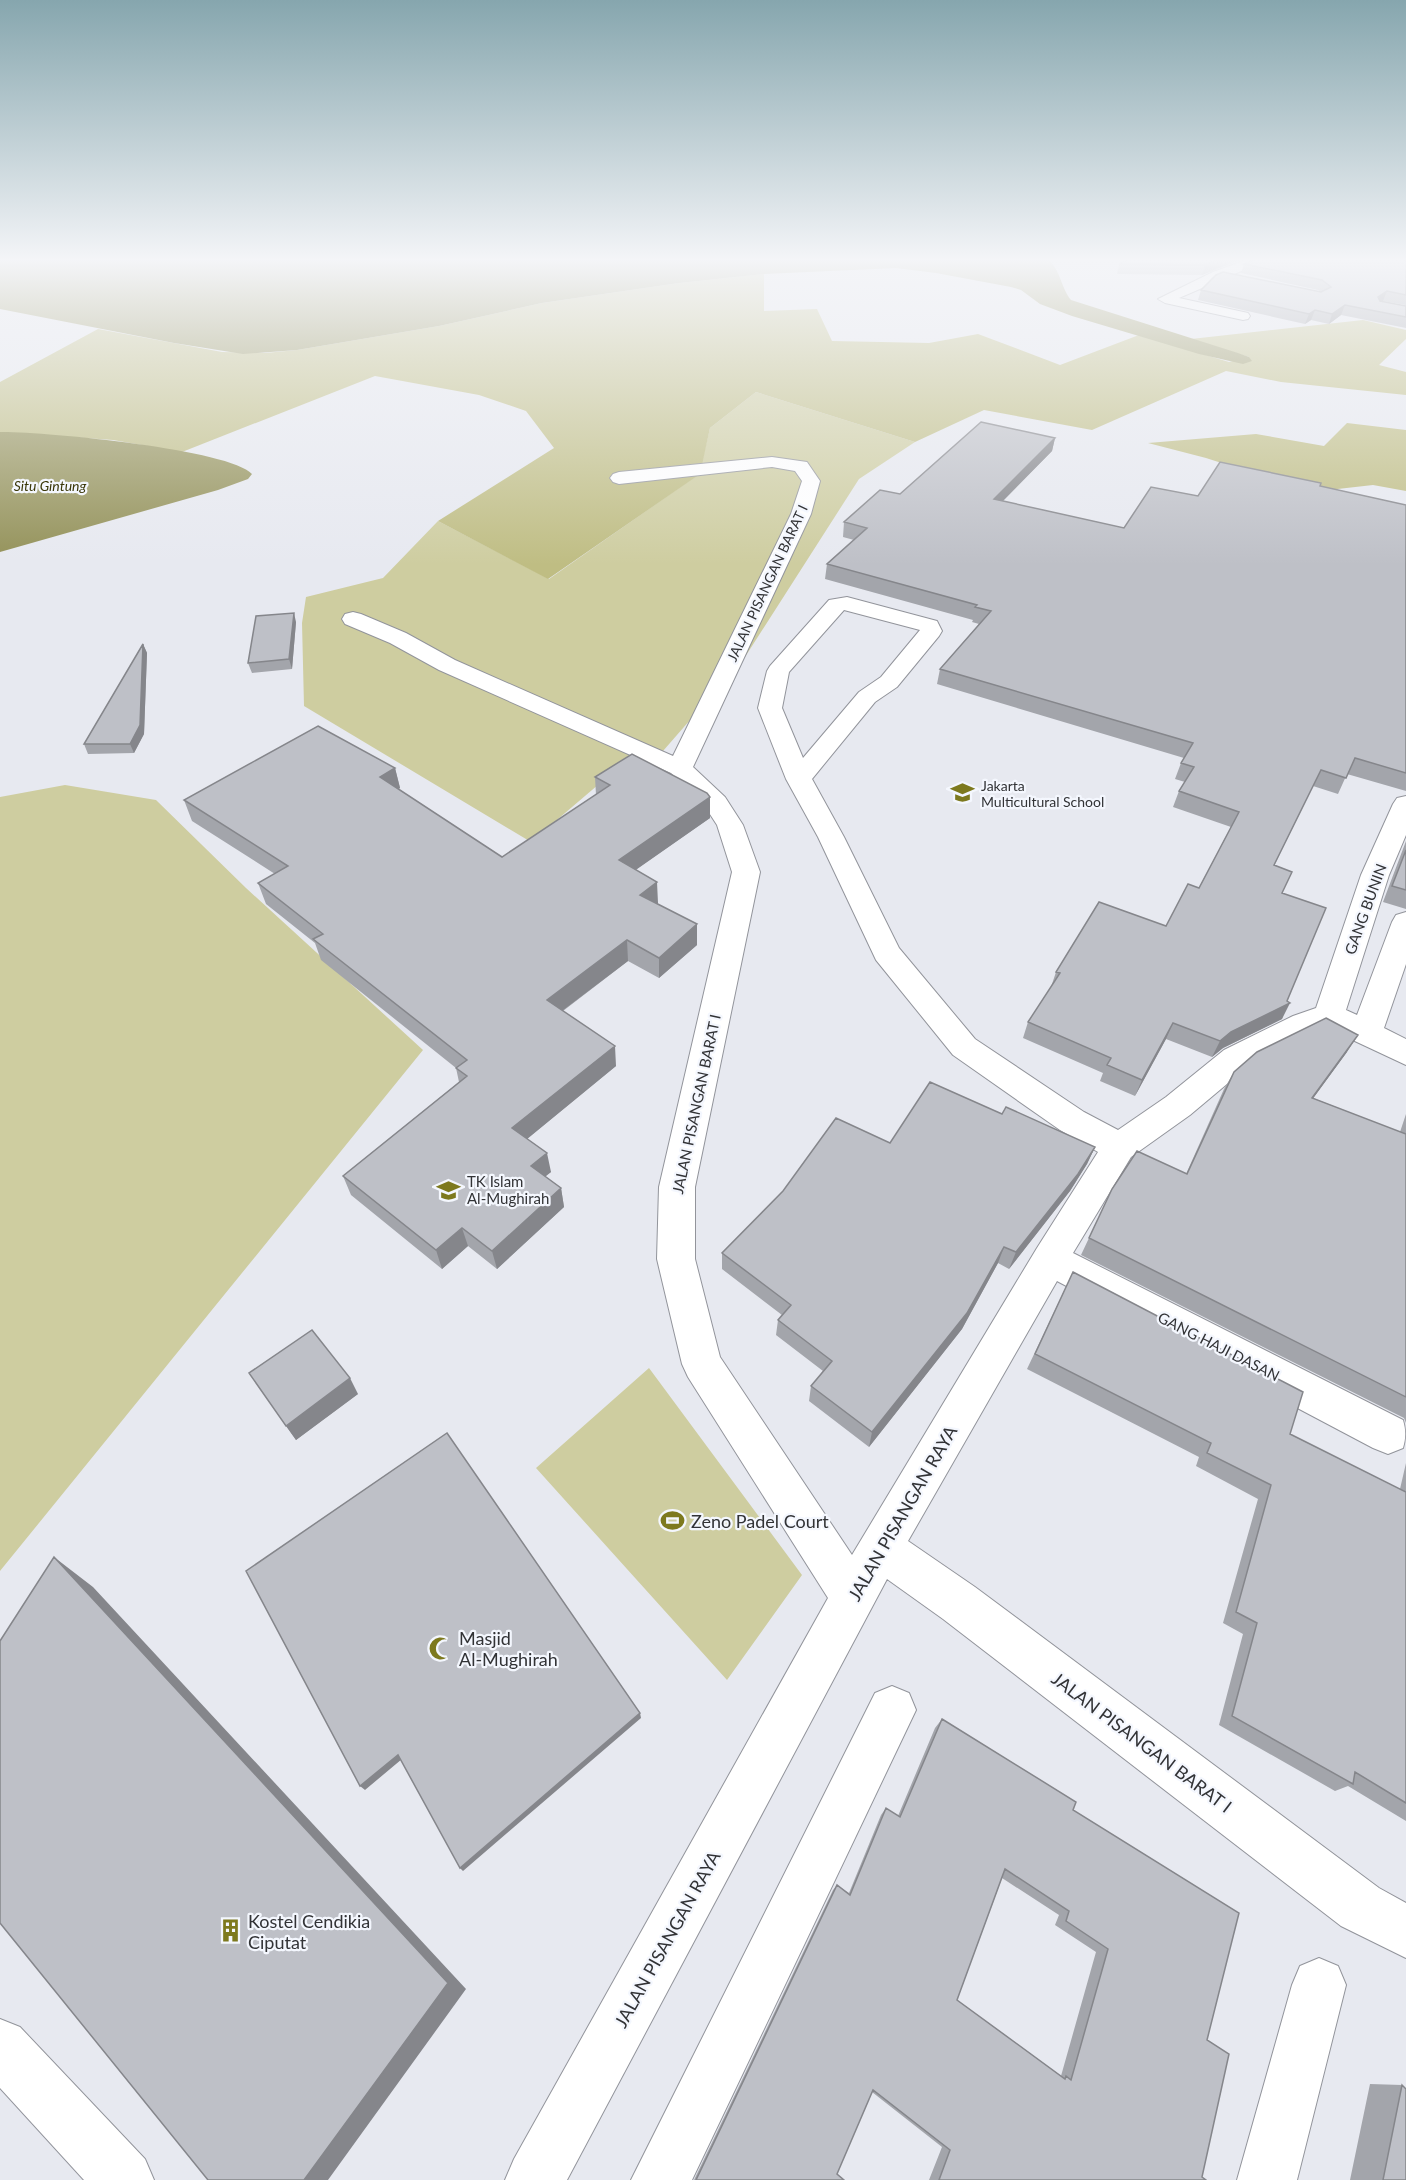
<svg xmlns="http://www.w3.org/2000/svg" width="1406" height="2180" font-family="Lato,sans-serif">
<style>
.green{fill:#cecda0}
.forest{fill:#bfbd83}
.water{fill:#939158}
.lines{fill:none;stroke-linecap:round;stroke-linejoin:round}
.minor-casing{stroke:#92949b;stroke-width:2}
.minor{fill:#fff;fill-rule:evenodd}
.wall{fill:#a3a5ab;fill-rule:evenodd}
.shaded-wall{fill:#85868b}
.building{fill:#bec0c7;stroke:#85868b;stroke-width:1.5;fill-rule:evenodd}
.labels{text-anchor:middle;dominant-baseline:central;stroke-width:4.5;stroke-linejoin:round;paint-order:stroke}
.far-water-label{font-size:14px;font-style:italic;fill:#3a3708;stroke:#f4f7fe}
.far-street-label{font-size:14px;fill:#323336;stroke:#f4f7fe}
.far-poi-label{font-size:14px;fill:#323336;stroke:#f4f7fe;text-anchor:start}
.street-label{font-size:15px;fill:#323336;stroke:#f4f7fe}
.poi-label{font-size:15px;fill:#323336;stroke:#f4f7fe;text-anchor:start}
.near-street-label{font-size:18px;fill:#323336;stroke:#f4f7fe}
.near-poi-label{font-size:18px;fill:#323336;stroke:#f4f7fe;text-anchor:start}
</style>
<rect width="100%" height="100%" fill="#e7e9f0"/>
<path class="green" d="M756 392 915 442 859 479 745 657 663 751 619 767 531 842 304 706 302 623 306 597 383 578 438 521 549 579 699 474 710 428Z
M65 785 156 800 246 888 423 1050 0 1571V797Z
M649 1368 802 1575 727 1680 536 1468Z"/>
<path class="forest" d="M764 274V311L817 309 832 341 929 343 978 334 1060 365 1139 335 1229 362 1249 357 1191 339 1363 320 1406 330V339L1379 365 1406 372V395L1281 382 1226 371 1092 430 984 410 915 442 756 392 710 428 700 474 548 579 438 521 554 448 526 411 479 395 375 376 182 452 113 440 0 432V382L98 329 222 352 265 353 297 350 439 326 542 303 679 283Z
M1347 423 1406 430V491L1373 485 1311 492 1206 458 1148 443 1256 434 1324 446Z"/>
<path class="water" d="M0 259H1048C1061 271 1061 288 1071 300L1238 353 1249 357 1252 361 1243 364 1199 354 1072 316 1040 304 1021 290 1011 287 936 273 896 268 764 274 679 283 542 303 439 326 297 350 243 354 174 343 0 309Z
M0 432C39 431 230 449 252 474L248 479 218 490 0 552Z"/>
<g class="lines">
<defs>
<path id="minor" d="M1249 259H1269L1179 298 1248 313 1250 316 1248 319 1243 320 1165 303 1158 299 1213 272Z
M772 457 807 462 820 481 811 514 693 767 725 797 743 825 760 872 695 1187V1259L720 1357 852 1555 1037 1248 1098 1152 1060 1130 953 1055 876 960 818 837 786 779 758 708 767 671 770 666 829 600 847 597 937 621 942 631 939 636 897 687 875 702 812 779 844 837 899 948 975 1039 1084 1112 1118 1130 1166 1097 1224 1050 1293 1016 1316 1008 1361 875 1393 804 1397 798 1406 796V835L1389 875 1346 1010 1357 1015 1392 922 1396 915 1406 912V964L1384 1028 1406 1039V1065L1327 1028 1246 1068 1190 1115 1131 1157 1073 1253 1403 1420C1406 1430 1406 1438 1403 1448L1388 1454 1373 1448 1057 1281 908 1541 975 1587 1379 1888 1406 1903V1958L1341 1926 943 1619 887 1579 567 2180H505L514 2159 828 1598 688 1377 682 1364 657 1259 659 1187 732 872 717 825 706 808 671 773 439 670 390 643 345 624 342 619 345 614 353 612 361 614 406 633 455 660 673 756 791 514 802 481 795 471 772 467 619 484 613 482 610 478 613 474 619 472ZM844 610 920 630 881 677 859 692 803 758 782 708 789 672Z
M892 1686 909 1693 916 1710 692 2180H631L875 1693Z
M1319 1958 1338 1966 1346 1985 1297 2180H1237L1292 1985 1300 1966Z
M0 2019 20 2027 145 2159 154 2180H84L0 2088Z"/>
</defs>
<use href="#minor" class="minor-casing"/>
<use href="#minor" class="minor"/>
</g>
<path class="wall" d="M1129 259H1242L1202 275 1117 274 1119 264Z
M1406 259V305L1383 301 1382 302 1406 306V328L1341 315 1329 324 1311 320 1305 324 1198 300 1201 290 1321 292 1318 290 1241 273 1244 264Z
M1055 438 1052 451 1003 501 1124 528 1198 496 1320 486 1406 505V791L1347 774 1338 794 1313 786 1274 866 1282 893 1287 1001 1282 1019 1223 1048 1212 1057 1166 1039 1135 1096 1100 1081 1103 1073 1023 1038 1028 1022 1051 987 1056 972 1166 926 1199 888 1231 827 1173 807 1179 791 1185 782 1175 779 1181 763 1184 758 937 684 940 669 979 624 972 622 973 620 825 579 827 564 854 540 843 537 844 522 900 494Z
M296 622 292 669 252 673 248 663Z
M143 644 147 653 144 734 134 753 88 754 84 744Z
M395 768 400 788 398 789 502 857 596 795 595 777 710 818 635 870 658 903H657L697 945 659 978 628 961 563 1011 616 1066 527 1139 551 1172 545 1176 561 1188 564 1207 497 1269 468 1246 442 1269 351 1195 343 1176 459 1082 456 1068 321 960 315 943 266 904 258 883 275 874 192 821 184 800Z
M1406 841V909L1383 902Z
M1347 1052 1313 1098 1400 1132 1406 1114V1423L1404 1418 1081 1255 1112 1189 1186 1174 1224 1089 1234 1072Z
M1002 1114 1095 1147 1087 1164 1070 1191 1009 1269 998 1263 962 1329 869 1447 809 1401 811 1386 823 1371 776 1335 778 1320 782 1315 722 1269V1253L890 1143Z
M1073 1272 1290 1434 1400 1489 1406 1463V1821L1348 1786 1335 1791 1219 1725 1243 1634 1223 1623 1258 1499 1196 1466 1199 1457 1027 1369Z
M249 1373 358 1394 296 1440Z
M942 1719 1073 1810 1207 2040 1202 2177 1206 2180H929L942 2147 872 2092 837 2174 844 2180H694L833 1890 837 1885 849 1893 881 1815 886 1808 898 1816 935 1728ZM1002 1878 1059 1915 1055 1925 1096 1952 1061 2076 957 2000Z
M1370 2084 1402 2085 1406 2180H1350Z"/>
<path class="shaded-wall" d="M1220 259H1242L1202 275 1205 265Z
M1387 291 1383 301 1374 306 1378 297Z
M1345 305 1341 315 1329 324 1332 314Z
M1315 310 1311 320 1305 324 1309 314Z
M1055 438 1052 451 991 513 994 499Z
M294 613 296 622 292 669 289 659Z
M143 644 147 653 144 734 134 753 130 744Z
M395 768 400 788 385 797 380 777Z
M710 797V818L620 881 619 860Z
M657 882 658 903 641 915 640 895Z
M697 924V945L659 978V958Z
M627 940 628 961 550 1020 547 1000Z
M1290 1003 1282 1019 1223 1048 1212 1057 1220 1041 1231 1032Z
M1173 1023 1166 1039 1135 1096 1142 1080Z
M1358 1035 1347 1052 1301 1115 1312 1098Z
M615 1046 616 1066 516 1148 512 1128Z
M1095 1147 1087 1164 1070 1191 1009 1269 1016 1252Z
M547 1153 551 1172 535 1185 531 1166Z
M561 1188 564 1207 497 1269 492 1251Z
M462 1228 468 1246 442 1269 436 1250Z
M1004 1247 998 1263 962 1329 869 1447 872 1432Z
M350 1378 358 1394 296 1440 286 1426Z
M54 1557 93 1587 466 1989 328 2180H304Z
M640 1713 641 1718 463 1871 460 1868Z
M398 1755 402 1759 365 1790 360 1786Z"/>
<path class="building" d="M1129 259H1220L1205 265 1119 264Z
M1255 259H1406V295L1387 291 1378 297 1380 301 1406 306V317L1345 305 1332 314 1315 310 1309 314 1201 290 1216 275 1223 272 1321 292 1331 287 1322 280 1244 264Z
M981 422 1055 438 994 499 1124 528 1151 487 1198 496 1220 462 1321 483 1320 486 1406 505V773L1355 758 1346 778 1321 770 1274 865 1292 872 1282 893 1326 908 1287 1001 1290 1003 1231 1032 1220 1041 1173 1023 1142 1080 1107 1065 1111 1058 1028 1022 1060 973 1056 972 1099 902 1166 926 1188 884 1199 888 1239 812 1179 791 1194 767 1181 763 1193 743 940 669 991 611 975 607 977 605 827 564 867 528 844 522 880 490 900 494Z
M294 613 289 659 248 663 256 616Z
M143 644 140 725 130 744H84Z
M318 726 395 768 380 777 502 857 610 785 595 777 632 754 707 793 710 797 619 860 657 882 640 895 697 924 659 958 627 940 547 1000 615 1046 512 1128 547 1153 531 1166 561 1188 492 1251 462 1228 436 1250 343 1176 467 1076 456 1068 467 1060 313 939 323 934 258 883 288 866 184 800Z
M1406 850V890L1392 886Z
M1326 1018 1358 1035 1312 1098 1406 1134V1397L1089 1238 1112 1189 1137 1151 1187 1174 1234 1072 1257 1052Z
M930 1082 1002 1114 1006 1107 1095 1147 1078 1174 1016 1252 1004 1247 967 1313 872 1432 811 1386 832 1361 778 1320 791 1305 722 1253 783 1191 836 1118 890 1143Z
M1073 1272 1303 1392 1290 1434 1406 1492V1803L1355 1772 1353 1784 1232 1716 1257 1623 1236 1612 1271 1485 1207 1453 1211 1443 1035 1354Z
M312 1330 350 1378 286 1426 249 1373Z
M447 1433 640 1713 460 1868 398 1755 360 1786 246 1571Z
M54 1557 448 1983 304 2180H208L0 1923V1641Z
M942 1719 1076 1802 1073 1810 1239 1913 1207 2040 1229 2054 1202 2177 1206 2180H939L950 2150 873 2090 837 2174 844 2180H696L837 1885 850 1895 886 1808 900 1817ZM1005 1869 1069 1911 1066 1921 1108 1949 1071 2080 1066 2076 1065 2079 957 2000Z
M1402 2085 1406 2089V2180H1383Z"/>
<linearGradient id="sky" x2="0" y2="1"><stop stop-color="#86a6ae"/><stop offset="0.46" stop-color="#f4f5f8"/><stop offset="1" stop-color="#f4f5f8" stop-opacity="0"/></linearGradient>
<rect width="1406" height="565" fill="url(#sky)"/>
<defs>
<symbol id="school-bare" viewBox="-9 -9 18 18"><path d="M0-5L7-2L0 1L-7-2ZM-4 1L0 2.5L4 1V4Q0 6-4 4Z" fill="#7d791e" stroke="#f4f7fe" stroke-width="2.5" paint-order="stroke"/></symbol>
<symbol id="stadium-bare" viewBox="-9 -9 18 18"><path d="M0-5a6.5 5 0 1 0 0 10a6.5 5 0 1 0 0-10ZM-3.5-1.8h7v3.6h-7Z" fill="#7d791e" stroke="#f4f7fe" stroke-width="2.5" paint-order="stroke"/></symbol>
<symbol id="mosque-bare" viewBox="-9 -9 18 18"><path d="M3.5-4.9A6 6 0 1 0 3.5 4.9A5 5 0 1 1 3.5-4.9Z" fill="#7d791e" stroke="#f4f7fe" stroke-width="2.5" paint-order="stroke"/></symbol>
<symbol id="building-bare" viewBox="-9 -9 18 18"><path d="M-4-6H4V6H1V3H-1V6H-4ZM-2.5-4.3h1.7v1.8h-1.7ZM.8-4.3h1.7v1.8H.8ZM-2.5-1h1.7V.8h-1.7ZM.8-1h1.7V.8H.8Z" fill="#7d791e" stroke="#f4f7fe" stroke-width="2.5" paint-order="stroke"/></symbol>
</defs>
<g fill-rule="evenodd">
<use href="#school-bare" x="946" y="776" width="33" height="33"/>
<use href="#school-bare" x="432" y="1174" width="33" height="33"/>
<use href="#stadium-bare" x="656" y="1504" width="33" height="33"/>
<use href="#mosque-bare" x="424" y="1632" width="33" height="33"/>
<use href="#building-bare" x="214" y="1914" width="33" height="33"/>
</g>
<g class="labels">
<g class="far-water-label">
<text x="50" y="485">Situ Gintung</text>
</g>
<g class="far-street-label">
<text transform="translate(767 583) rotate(-65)">JALAN PISANGAN BARAT I</text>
</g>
<g class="far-poi-label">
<text x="981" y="785">Jakarta<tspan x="981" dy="16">Multicultural School</tspan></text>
</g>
<g class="street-label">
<text transform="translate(1365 909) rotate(-70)">GANG BUNIN</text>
<text transform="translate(696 1104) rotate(-78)">JALAN PISANGAN BARAT I</text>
<text transform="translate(1219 1346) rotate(27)">GANG HAJI DASAN</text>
</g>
<g class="poi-label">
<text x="467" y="1181">TK Islam<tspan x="467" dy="17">Al-Mughirah</tspan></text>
</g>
<g class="near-street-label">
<text transform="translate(902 1513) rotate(-60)">JALAN PISANGAN RAYA</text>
<text transform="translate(1142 1742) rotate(37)">JALAN PISANGAN BARAT I</text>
<text transform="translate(667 1939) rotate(-61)">JALAN PISANGAN RAYA</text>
</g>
<g class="near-poi-label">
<text x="691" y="1521">Zeno Padel Court</text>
<text x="459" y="1638">Masjid<tspan x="459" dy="21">Al-Mughirah</tspan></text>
<text x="248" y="1921">Kostel Cendikia<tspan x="248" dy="21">Ciputat</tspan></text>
</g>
</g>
</svg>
